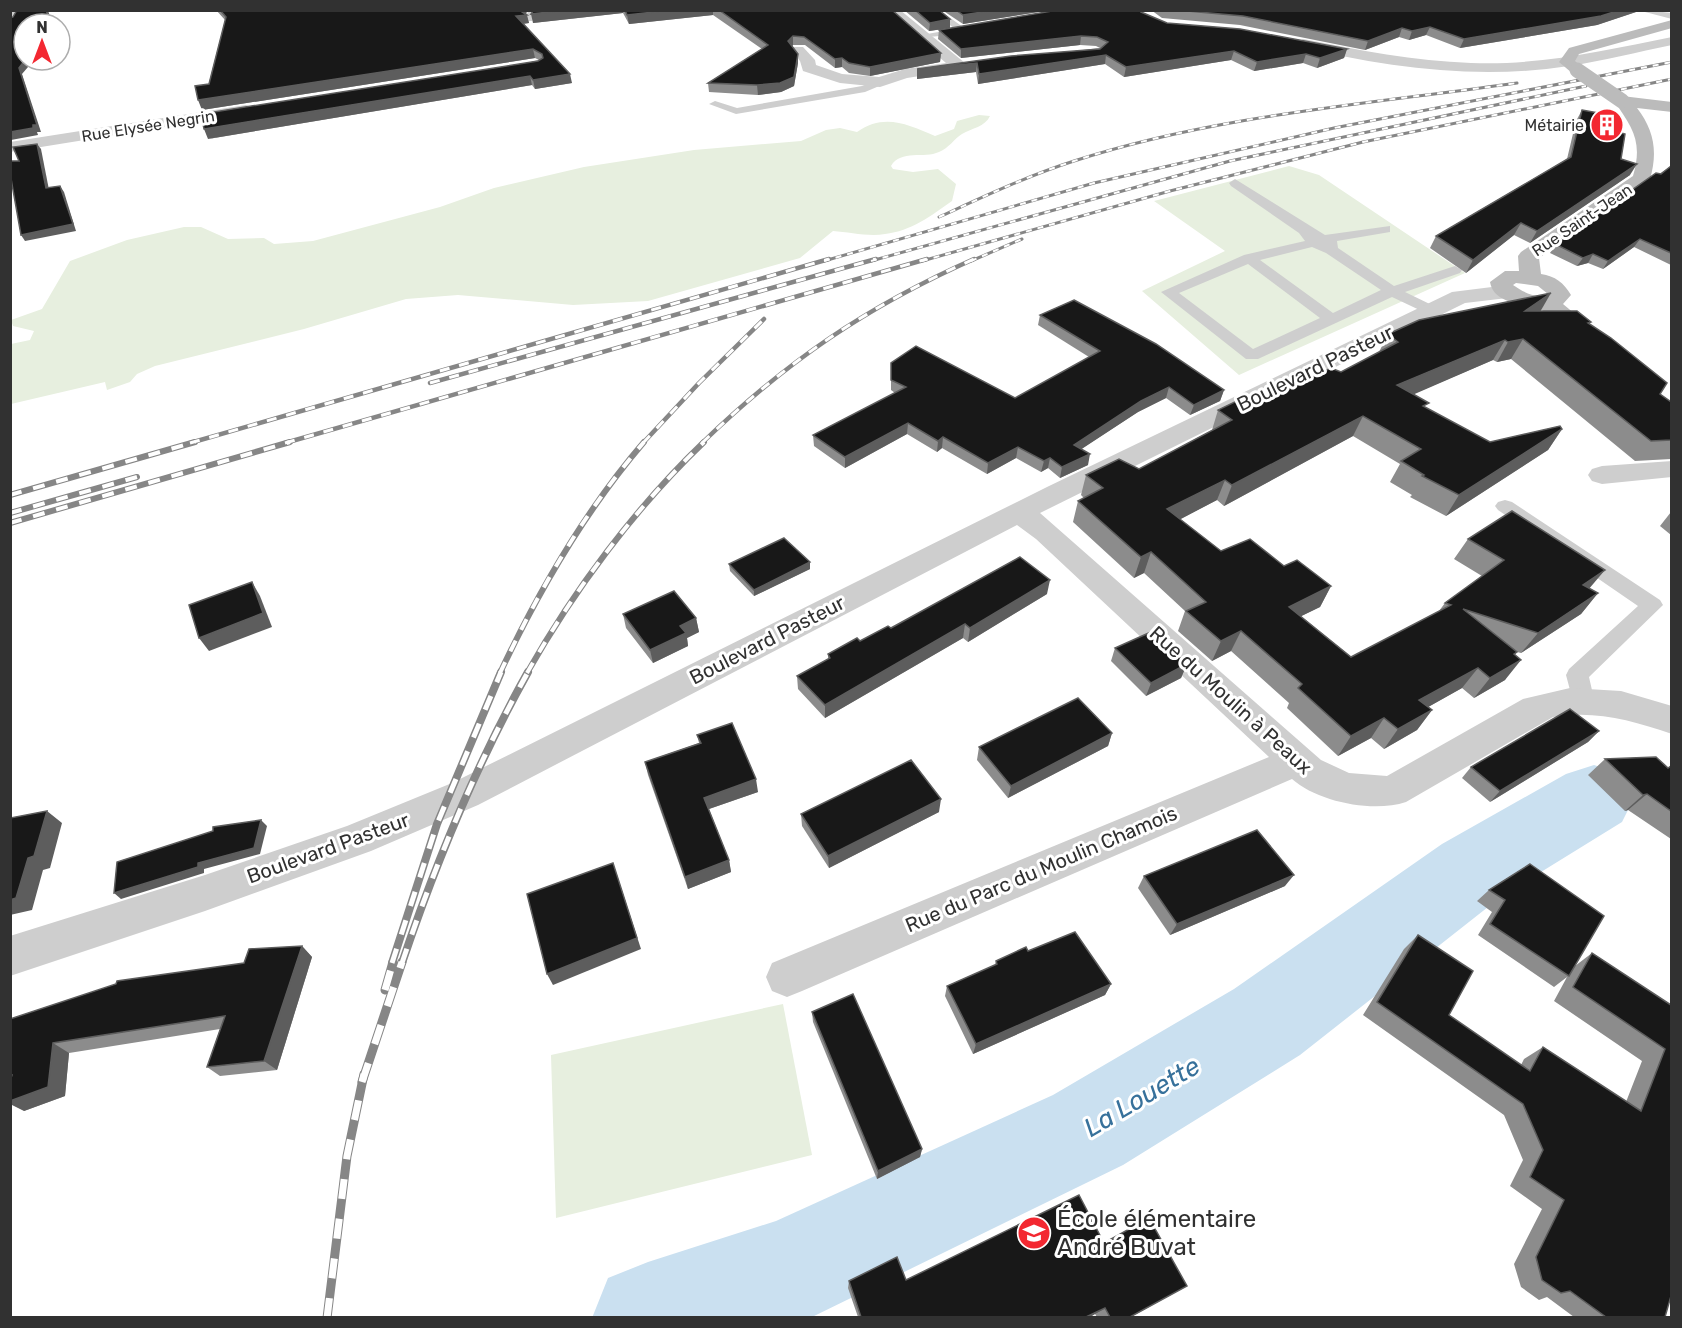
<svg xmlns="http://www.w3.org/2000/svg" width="1682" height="1328" font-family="Rubik,sans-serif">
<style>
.green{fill:#e7efdf}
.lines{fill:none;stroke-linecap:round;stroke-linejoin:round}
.river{fill:#cae0f0;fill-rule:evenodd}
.lane{fill:#cecece;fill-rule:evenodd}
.street{fill:#cecece;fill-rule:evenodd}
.secondary{fill:#bbb;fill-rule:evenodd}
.rail-far4-casing{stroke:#868686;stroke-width:3}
.rail-far3-casing{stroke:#868686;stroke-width:4.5}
.rail-far2-casing{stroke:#868686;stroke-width:6}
.rail-far1-casing{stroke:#868686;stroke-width:8}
.rail-casing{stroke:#868686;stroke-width:9}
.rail-far4{stroke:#fff;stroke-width:2;stroke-dasharray:6;stroke-linecap:butt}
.rail-far3{stroke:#fff;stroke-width:3;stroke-dasharray:10;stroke-linecap:butt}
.rail-far2{stroke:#fff;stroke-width:4;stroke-dasharray:12;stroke-linecap:butt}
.rail-far1{stroke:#fff;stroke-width:5;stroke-dasharray:15;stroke-linecap:butt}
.rail{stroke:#fff;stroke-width:7;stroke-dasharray:20;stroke-linecap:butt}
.secondary-bridge{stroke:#bbb;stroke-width:15}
.wall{fill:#8c8c8c}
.shaded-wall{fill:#5d5d5d}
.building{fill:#181818;stroke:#5d5d5d;stroke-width:1.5}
.labels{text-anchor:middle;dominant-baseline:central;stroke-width:6;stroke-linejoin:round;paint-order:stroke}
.far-poi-label{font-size:16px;fill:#313131;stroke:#fff;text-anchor:end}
.far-street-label{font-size:16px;fill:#313131;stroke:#fff}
.street-label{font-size:20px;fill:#313131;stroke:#fff}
.near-poi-label{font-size:24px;fill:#313131;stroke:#fff;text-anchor:start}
.near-water-label{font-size:26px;font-style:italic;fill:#37719b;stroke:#fff}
</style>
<rect width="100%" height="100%" fill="#fff"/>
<!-- green -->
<g class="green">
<path d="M 979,115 L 990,116 C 985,127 972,128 962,134 C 954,139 949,148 939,152 C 924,159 901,149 891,166 L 893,169 L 913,172 L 938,169 L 956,184 L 952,201 C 931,216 911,231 885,234 C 869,237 849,232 833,231 L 800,258 L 648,301 L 573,305 L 458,295 L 406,299 L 304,329 L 155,366 L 137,374 L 130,382 L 107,390 L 105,382 L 11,404 L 11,344 L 30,340 L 34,331 L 13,326 L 11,320 L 42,309 L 70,261 L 127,240 L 184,227 L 201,227 L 228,239 L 264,238 L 274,244 L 313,241 L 440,207 L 494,188 L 584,167 L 694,150 L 801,141 L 826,130 L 840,128 L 857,132 C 884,113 907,124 935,136 L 954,129 L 957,121 Z"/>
<polygon points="1289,166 1319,175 1465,273 1239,375 1142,291 1225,251 1154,201"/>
<polygon points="783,1004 812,1155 556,1218 551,1055"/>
</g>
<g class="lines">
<!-- river -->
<polygon class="river" points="1594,765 1622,774 1634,798 1622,822 1502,896 1300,1055 1123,1165 810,1318 592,1318 608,1278 648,1262 776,1221 1053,1095 1234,989 1442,844 1566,774"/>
<!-- lane -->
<g class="lane">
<polygon points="528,10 537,10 539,14 532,21 526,21"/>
<polygon points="939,10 963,27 961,34 918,38 916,36 955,29 937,15"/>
<polygon points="1644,10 1672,13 1672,19 1645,12"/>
<polygon points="880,79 884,80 884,84 865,92 736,114 709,104 715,101 737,108 862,86"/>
<path d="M 1235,179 L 1325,235 L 1390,226 L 1390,232 L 1337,241 L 1338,248 L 1394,286 L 1455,266 L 1462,270 L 1460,273 L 1405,292 L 1438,308 L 1441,311 L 1438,314 L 1428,314 L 1392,297 L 1258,359 L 1246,359 L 1161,292 L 1244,255 L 1305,241 L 1299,233 L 1231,186 L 1229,183 ZM 1312,247 L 1326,253 L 1381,290 L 1333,313 L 1260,260 ZM 1248,264 L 1320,318 L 1253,349 L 1179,293 Z"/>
<polygon points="1505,500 1512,502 1660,600 1663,605 1589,677 1594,699 1590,705 1582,708 1574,705 1566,675 1569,669 1638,606 1498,510 1495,506 1498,502"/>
</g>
<!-- street -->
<g class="street">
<polygon points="10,10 23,10 15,22 10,23"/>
<polygon points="885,10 900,10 965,63 968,66 965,69 907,78 880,87 840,83 803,71 800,61 791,50 793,47 803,47 815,60 816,65 842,74 879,77 905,69 946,63"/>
<path d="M 1672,37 L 1672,45 C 1637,52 1603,61 1569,66 C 1480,80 1385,68 1298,46 L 1296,43 L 1303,39 C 1358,50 1415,61 1471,63 C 1539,66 1606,50 1672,37 Z"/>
<polygon points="246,105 252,107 254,110 252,113 10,152 10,142"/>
<path d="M 1508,285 L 1516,287 L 1519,292 L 1516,297 L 1465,303 L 1040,513 L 1321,760 L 1349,773 L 1387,776 L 1523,699 L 1570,688 L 1621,691 L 1672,706 L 1672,734 C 1631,720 1595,710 1553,717 L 1406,802 C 1373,813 1318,802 1292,779 L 802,991 L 787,997 L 772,991 L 766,977 L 772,963 L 1269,757 L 1036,539 L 1017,525 L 478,805 L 371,851 L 205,911 L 10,976 L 10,936 L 205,875 L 347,826 L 452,783 L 1047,487 L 1452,292 Z"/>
<polygon points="1672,461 1672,477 1602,484 1592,481 1588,475 1592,469 1602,466"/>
</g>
<!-- secondary -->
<g class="secondary">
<polygon points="1672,20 1672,28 1579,54 1575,61 1585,70 1582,73 1572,73 1559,62 1569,48"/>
<path d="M 1622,96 L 1672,102 L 1672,112 L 1637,108 C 1654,130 1658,152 1650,179 L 1539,258 L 1541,274 C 1555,276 1564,283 1571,295 L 1563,304 L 1606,340 L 1602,345 L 1586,345 C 1572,334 1559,322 1545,312 C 1530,301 1495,308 1490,282 L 1505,271 L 1519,271 L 1518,256 L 1521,252 L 1633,176 C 1643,142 1633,128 1614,101 ZM 1516,283 L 1538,286 L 1548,294 C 1536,299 1523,292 1513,285 Z"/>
</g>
<!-- rail-far4 casing -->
<g class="rail-far4-casing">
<g id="rail-far4">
<path d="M 939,217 C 983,197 1027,176 1074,161 C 1216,115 1369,104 1517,83"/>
<polyline points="824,261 1094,183 1334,128 1672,62"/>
<polyline points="871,261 1230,161 1586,86"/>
<polyline points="922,261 1170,191 1363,142 1672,79"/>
<polyline points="971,261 1022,239"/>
</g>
</g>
<!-- rail-far3 casing -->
<g class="rail-far3-casing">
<g id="rail-far3">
<polyline points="430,383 876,259"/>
<polyline points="190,443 829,259"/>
<polyline points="285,443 927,259"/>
<polyline points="643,443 699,383 764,319"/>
<path d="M 702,443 C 787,361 866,307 974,259"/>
</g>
</g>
<!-- rail-far2 casing -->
<g class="rail-far2-casing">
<g id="rail-far2">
<polyline points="10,495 195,442"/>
<polyline points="10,513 137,477"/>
<polyline points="10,523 290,442"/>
<path d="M 500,673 C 539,590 584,512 644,442"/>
<path d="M 527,673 C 574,590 635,508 704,442"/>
</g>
</g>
<!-- rail-far1 casing -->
<g class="rail-far1-casing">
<g id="rail-far1">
<polyline points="392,963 437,824 501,672"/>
<path d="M 402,963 C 436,862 476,765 528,672"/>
</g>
</g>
<!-- rail casing -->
<g class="rail-casing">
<g id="rail">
<polyline points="385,990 393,962"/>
<polyline points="362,1082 402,962"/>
<polyline points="327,1318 347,1156 364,1074"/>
</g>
</g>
<!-- rail-far4 -->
<use href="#rail-far4" class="rail-far4"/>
<!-- rail-far3 -->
<use href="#rail-far3" class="rail-far3"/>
<!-- rail-far2 -->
<use href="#rail-far2" class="rail-far2"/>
<!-- rail-far1 -->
<use href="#rail-far1" class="rail-far1"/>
<!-- rail -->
<use href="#rail" class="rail"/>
<!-- secondary-bridge -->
<polyline class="secondary-bridge" points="1577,70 1622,101"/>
</g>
<!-- wall -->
<g class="wall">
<polygon points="216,10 527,10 526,14 529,23 524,24 572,83 535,89 532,85 208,139 539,60 535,58 202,110 225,20"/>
<polygon points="534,10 892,10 941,53 940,62 870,76 849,73 842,67 835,68 805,45 793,45 792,46 798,63 794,86 781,92 758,95 709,92 708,83 762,49 713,15 629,24 623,13 533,23"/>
<polygon points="904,10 939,10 950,19 950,28 929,31"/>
<polygon points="942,10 1051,10 963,24"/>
<polygon points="1151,10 1642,10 1597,25 1460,48 1426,35 1409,40 1399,37 1365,50 1240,25 1162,18"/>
<polygon points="1141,12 1167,23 1347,49 1344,58 1317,68 1303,63 1254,71 1231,60 1124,77 1105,64 978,84 976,72 917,79 917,69 1100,48 1096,46 1080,45 961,58 938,39 939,30"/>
<polygon points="1582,110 1618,132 1621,159 1630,175 1530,243 1514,235 1466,273 1430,248 1436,236 1567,159 1576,121"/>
<polygon points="1671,166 1671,265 1634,247 1603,269 1588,263 1577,266 1550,253 1555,244"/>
<polygon points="1540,311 1591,322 1589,324 1660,394 1671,402 1671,459 1635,461 1511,359 1497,362 1493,360 1413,394 1426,408 1490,442 1562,429 1548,450 1446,516 1410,497 1412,495 1390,482 1400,464 1353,436 1224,506 1217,500 1180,519 1221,551 1284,566 1331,586 1320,607 1301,616 1351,657 1439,611 1445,603 1482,576 1454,559 1468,539 1590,589 1598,593 1581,614 1521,653 1517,652 1515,655 1505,680 1474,698 1462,688 1428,707 1432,710 1417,730 1384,749 1371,738 1338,756 1287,708 1289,703 1231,651 1212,661 1178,631 1185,611 1144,573 1134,578 1073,522 1078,501 1084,498 1081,495 1086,475 1139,469 1212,430 1218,410 1257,401 1341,372 1379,352 1388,334"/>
<polygon points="1040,315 1224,390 1220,401 1190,415 1166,398 1138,412 1081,449 1088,465 1060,478 1048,468 1041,472 1016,458 987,474 942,448 937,452 907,434 845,468 814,446 813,435 895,393 891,390 891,363 1015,398 1089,357 1038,325"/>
<polygon points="1671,512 1671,535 1660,526"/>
<polygon points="810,562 810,569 754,596 730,571 729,564"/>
<polygon points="1047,594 968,642 963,638 825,718 798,689 797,676 828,659 828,654 891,628"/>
<polygon points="623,614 696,618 699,632 687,638 688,646 653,663 626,628"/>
<polygon points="1115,648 1187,664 1181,678 1146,696 1111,661"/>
<polygon points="1599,731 1588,742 1490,802 1462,778 1471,767"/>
<polygon points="1112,733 1108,746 1008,798 977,760 979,747"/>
<polygon points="697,735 758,792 709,809 729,860 731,872 688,889 648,775 645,762 699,743"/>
<polygon points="1605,759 1668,768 1671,766 1671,839 1628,810 1625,811 1588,775"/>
<polygon points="939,812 829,868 802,826 801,814"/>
<polygon points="1530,864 1575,966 1592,953 1671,1005 1665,1317 1574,1317 1547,1297 1539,1300 1521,1287 1514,1264 1542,1209 1510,1186 1523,1160 1504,1115 1363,1015 1404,949 1418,935 1449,1015 1521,1065 1524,1059 1543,1047 1626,1102 1642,1061 1554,1001 1567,977 1554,987 1478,935 1492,912 1477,901 1489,890"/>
<polygon points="1144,876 1285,886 1170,935 1138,888"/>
<polygon points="302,946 312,957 277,1070 220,1076 207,1067 220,1029 69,1053 65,1096 24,1111 10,1019 244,963"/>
<polygon points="1028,951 1111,984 1105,995 973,1054 945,996 947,986 995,965 996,961"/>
<polygon points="812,1012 922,1149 920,1157 877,1179 813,1022"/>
<polygon points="1104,1243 1187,1286 1131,1317 1097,1317 1095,1314 1090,1317 858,1317 848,1288 849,1281 906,1280"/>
</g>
<!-- shaded-wall -->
<g class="shaded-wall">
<polygon points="46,10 48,10 52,24 51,24"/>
<polygon points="523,10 527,10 526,15 527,15 529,23 518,24 516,16 522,12"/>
<polygon points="567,10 623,10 623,13 533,23 531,14"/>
<polygon points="672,10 713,10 713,15 629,24 627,15"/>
<polygon points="995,10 1051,10 963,24 963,15"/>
<polygon points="1620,10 1642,10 1597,25 1460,48 1464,39"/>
<polygon points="950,19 950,28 929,31 930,23"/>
<polygon points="1430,27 1426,35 1409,40 1412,31"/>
<polygon points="1402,28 1399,37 1365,50 1368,41"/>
<polygon points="793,36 793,45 789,50 788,41"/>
<polygon points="1081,36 1080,45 961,58 961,49"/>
<polygon points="533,49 535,58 202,110 198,100"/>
<polygon points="1347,49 1344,58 1317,68 1320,58"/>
<polygon points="1234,51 1231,60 1124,77 1126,67"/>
<polygon points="941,53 940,62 870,76 870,67"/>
<polygon points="798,54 798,63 794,86 781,92 758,95 757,85"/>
<polygon points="1306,54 1303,63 1254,71 1257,62"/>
<polygon points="1106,55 1105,64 978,84 979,74"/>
<polygon points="842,58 842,67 835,68 835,59"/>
<polygon points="25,60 34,60 22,74 41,132 37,132 38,135 11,140 10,132 33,125 19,68"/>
<polygon points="977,63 976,72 917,79 917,69"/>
<polygon points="570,74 572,83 535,89 533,80"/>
<polygon points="530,76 532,85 208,139 204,129"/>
<polygon points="37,144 41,149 50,195 46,188"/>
<polygon points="1637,164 1630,175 1530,243 1537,231"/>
<polygon points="60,186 64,192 76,231 25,241 21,235"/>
<polygon points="1521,223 1514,235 1466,273 1473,260"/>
<polygon points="1640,239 1634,247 1603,269 1608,261"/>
<polygon points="1593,254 1588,263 1577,266 1583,258"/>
<polygon points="1551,293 1540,312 1525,311"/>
<polygon points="1523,339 1511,359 1497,362 1508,342"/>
<polygon points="1505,340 1493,360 1387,406 1397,385"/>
<polygon points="1169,387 1166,398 1138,412 1071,456 1074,445 1141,401"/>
<polygon points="1224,390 1220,401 1190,415 1194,405"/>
<polygon points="1363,416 1353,436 1224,506 1232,485"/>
<polygon points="908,423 907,434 845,468 845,457"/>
<polygon points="1562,429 1548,450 1446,516 1459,495"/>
<polygon points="943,437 942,448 937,452 938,441"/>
<polygon points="1018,447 1016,458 987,474 988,463"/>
<polygon points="1090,454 1088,465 1060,478 1062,467"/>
<polygon points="1050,458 1048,468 1041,472 1044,461"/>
<polygon points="1225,480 1217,500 1160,530 1167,509"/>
<polygon points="1151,552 1144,573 1134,578 1141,557"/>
<polygon points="810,562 810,569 754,596 754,590"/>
<polygon points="1605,570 1588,590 1583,585"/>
<polygon points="1050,580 1047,594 968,642 970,628"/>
<polygon points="252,582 260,596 272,627 209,651 199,638"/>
<polygon points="1331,586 1320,607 1279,627 1289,607"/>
<polygon points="1598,593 1581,614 1521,653 1538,633"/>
<polygon points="696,618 699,632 687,638 688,646 653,663 650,650 680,626"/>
<polygon points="965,624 963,638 825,718 825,705"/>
<polygon points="1241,631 1231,651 1212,661 1221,641"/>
<polygon points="1517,652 1502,671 1521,660 1505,680 1474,698 1490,678"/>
<polygon points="1187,664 1181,678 1146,696 1151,683"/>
<polygon points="1478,668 1462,688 1405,720 1419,700"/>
<polygon points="1432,710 1417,730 1384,749 1398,729"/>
<polygon points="1384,718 1371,738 1338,756 1351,736"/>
<polygon points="1599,731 1588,742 1490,802 1500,791"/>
<polygon points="1112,733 1108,746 1008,798 1011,786"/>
<polygon points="756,779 758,792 706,810 704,798"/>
<polygon points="1647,794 1628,810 1625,811 1643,795"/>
<polygon points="941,799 939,812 829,868 828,856"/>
<polygon points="47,811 62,823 50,868 43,870 32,910 10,915 10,900"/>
<polygon points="261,820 267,826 260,854 204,869 204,873 121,899 114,893 198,863"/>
<polygon points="729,860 731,872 688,889 685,877"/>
<polygon points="617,875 641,949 553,985 547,974"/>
<polygon points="1294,875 1285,886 1170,935 1177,924"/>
<polygon points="302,946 312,957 277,1070 264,1061"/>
<polygon points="1111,984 1105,995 973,1054 976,1044"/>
<polygon points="53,1043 69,1053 65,1096 24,1111 10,1104 10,1101"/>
<polygon points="922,1149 920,1157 877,1179 878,1171"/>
<polygon points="1105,1308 1090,1317 1086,1317"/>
</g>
<!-- building -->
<g class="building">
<polygon points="17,10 46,10 51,24 24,24 24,60 25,60 19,68 37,125 33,125 33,128 10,132 10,18 13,17"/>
<polygon points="220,10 523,10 522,12 527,15 516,16 570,74 533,80 530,76 204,129 201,114 538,61 543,58 542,54 533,49 198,100 195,86 209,84 226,17"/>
<polygon points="534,10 567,10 531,14"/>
<polygon points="625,10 672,10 627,15"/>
<polygon points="719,10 892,10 941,53 870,67 849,63 842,58 835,59 804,37 793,36 788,41 798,54 794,77 780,83 757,85 708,83 768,45"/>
<polygon points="915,10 939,10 950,19 930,23"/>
<polygon points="956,10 995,10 963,15"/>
<polygon points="1058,10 1139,10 1141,12 1167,23 1240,29 1347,49 1320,58 1306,54 1257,62 1234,51 1126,67 1106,55 979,74 977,63 917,69 1011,56 1100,49 1108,42 1097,37 1081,36 961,49 939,30"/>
<polygon points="1176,10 1620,10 1601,16 1464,39 1430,27 1412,31 1402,28 1368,41 1243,16"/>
<polygon points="1582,110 1621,117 1618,132 1625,134 1621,159 1637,164 1537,231 1521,223 1473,260 1436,236 1571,157"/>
<polygon points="37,144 46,188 60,186 73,224 21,235 10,173 10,161 19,161 13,147"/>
<polygon points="1671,166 1671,253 1640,239 1608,261 1593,254 1583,258 1555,244 1656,173 1661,174"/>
<polygon points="1551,293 1525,311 1577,311 1591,322 1588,323 1611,338 1667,383 1660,394 1671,402 1671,440 1651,441 1523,339 1508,342 1505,340 1397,385 1429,403 1423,406 1490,442 1560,426 1562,429 1459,495 1422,476 1424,475 1401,461 1421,449 1363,416 1232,485 1225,480 1167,509 1221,551 1250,539 1284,566 1297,560 1331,586 1289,607 1351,657 1451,605 1445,603 1504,560 1468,539 1512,511 1605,570 1583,585 1598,593 1538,633 1463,609 1517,652 1514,654 1521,660 1490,678 1478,668 1419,700 1432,710 1398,729 1384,718 1351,736 1298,688 1302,684 1241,631 1221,641 1186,611 1206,602 1151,552 1141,557 1078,501 1103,488 1086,475 1119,459 1139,469 1232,420 1218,410 1249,395 1257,401 1331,368 1341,372 1398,342 1388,334 1419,320"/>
<polygon points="1074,300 1156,344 1224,390 1194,405 1169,387 1141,401 1074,445 1090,454 1062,467 1050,458 1044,461 1018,447 988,463 943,437 938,441 908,423 845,457 813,435 906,387 891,380 891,363 916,346 1015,398 1100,351 1040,315"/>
<polygon points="784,538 810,562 754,590 729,564"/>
<polygon points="1020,557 1050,580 970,628 965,624 825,705 797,676 830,658 828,654 857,638 860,641 888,626 891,628"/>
<polygon points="252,582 263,613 199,638 189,605"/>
<polygon points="674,591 696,618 680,626 686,633 650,650 623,614"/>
<polygon points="1151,632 1187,664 1151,683 1115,648"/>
<polygon points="1078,698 1112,733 1011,786 979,747"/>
<polygon points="1570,709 1599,731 1500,791 1471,767"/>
<polygon points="732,723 756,779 704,798 729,860 685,877 645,762 701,743 697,735"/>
<polygon points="1656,757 1668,768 1671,766 1671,811 1647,794 1643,795 1605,759"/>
<polygon points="911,760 941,799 828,856 801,814"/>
<polygon points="47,811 34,856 28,858 16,898 10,900 10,818"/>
<polygon points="261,820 254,848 198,863 198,867 114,893 117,862 213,831 213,827"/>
<polygon points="1257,830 1294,875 1177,924 1144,876"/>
<polygon points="613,863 637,938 547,974 527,894"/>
<polygon points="1530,864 1604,916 1569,976 1490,924 1505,900 1489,890"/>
<polygon points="1075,932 1111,984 976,1044 947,986 997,964 996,961 1026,947 1028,951"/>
<polygon points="1418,935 1473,971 1449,1015 1530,1071 1543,1047 1641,1111 1665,1049 1573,987 1592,953 1671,1005 1671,1296 1665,1317 1606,1317 1570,1291 1561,1293 1542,1280 1536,1257 1564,1200 1530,1177 1543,1150 1523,1104 1377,1002"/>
<polygon points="302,946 264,1061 207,1067 225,1016 53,1043 48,1087 10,1101 10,1081 12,1075 10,1075 10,1019 116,984 117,981 244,963 249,949"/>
<polygon points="853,994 922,1149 878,1171 812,1012"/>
<polygon points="1079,1195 1104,1243 1149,1218 1187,1286 1130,1317 1110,1317 1105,1308 1086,1317 861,1317 849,1281 897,1257 906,1280"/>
</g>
<!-- icons -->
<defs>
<g id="building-disc" transform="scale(1.725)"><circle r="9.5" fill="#f32831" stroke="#fff"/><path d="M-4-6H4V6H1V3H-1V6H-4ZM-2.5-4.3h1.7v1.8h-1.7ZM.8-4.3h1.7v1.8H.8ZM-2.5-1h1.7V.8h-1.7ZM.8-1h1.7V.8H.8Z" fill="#fff"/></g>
<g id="school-disc" transform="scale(1.725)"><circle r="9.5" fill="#f32831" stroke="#fff"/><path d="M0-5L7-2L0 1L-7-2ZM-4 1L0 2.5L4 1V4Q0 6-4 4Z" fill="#fff"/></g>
</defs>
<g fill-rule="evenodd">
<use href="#building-disc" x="1607" y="125"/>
<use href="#school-disc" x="1034" y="1233"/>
</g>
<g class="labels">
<!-- far-poi labels -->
<g class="far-poi-label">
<text x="1584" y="125">Métairie</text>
</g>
<!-- far-street labels -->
<g class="far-street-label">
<text transform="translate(148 126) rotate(-9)">Rue Elysée Negrin</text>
<text transform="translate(1582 220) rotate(-34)">Rue Saint-Jean</text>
</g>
<!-- street labels -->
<g class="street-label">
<text transform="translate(1315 368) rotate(-26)">Boulevard Pasteur</text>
<text transform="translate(767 640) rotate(-27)">Boulevard Pasteur</text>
<text transform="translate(1231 700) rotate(42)">Rue du Moulin à Peaux</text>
<text transform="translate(328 848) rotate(-20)">Boulevard Pasteur</text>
<text transform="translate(1041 869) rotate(-23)">Rue du Parc du Moulin Chamois</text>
</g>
<!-- near-poi labels -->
<g class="near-poi-label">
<text x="1057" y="1219">École élémentaire<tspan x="1057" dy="28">André Buvat</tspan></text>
</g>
<!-- near-water labels -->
<g class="near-water-label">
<text transform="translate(1142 1097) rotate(-31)">La Louette</text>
</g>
</g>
<!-- border -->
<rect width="1682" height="1328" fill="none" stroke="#313131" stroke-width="24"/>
<!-- north arrow -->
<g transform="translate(42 42)"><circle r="28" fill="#ffffff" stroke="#adadad" stroke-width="1.5"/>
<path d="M0-4.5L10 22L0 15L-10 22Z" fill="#f32831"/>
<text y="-9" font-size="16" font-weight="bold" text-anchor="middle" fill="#313131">N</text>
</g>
</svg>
